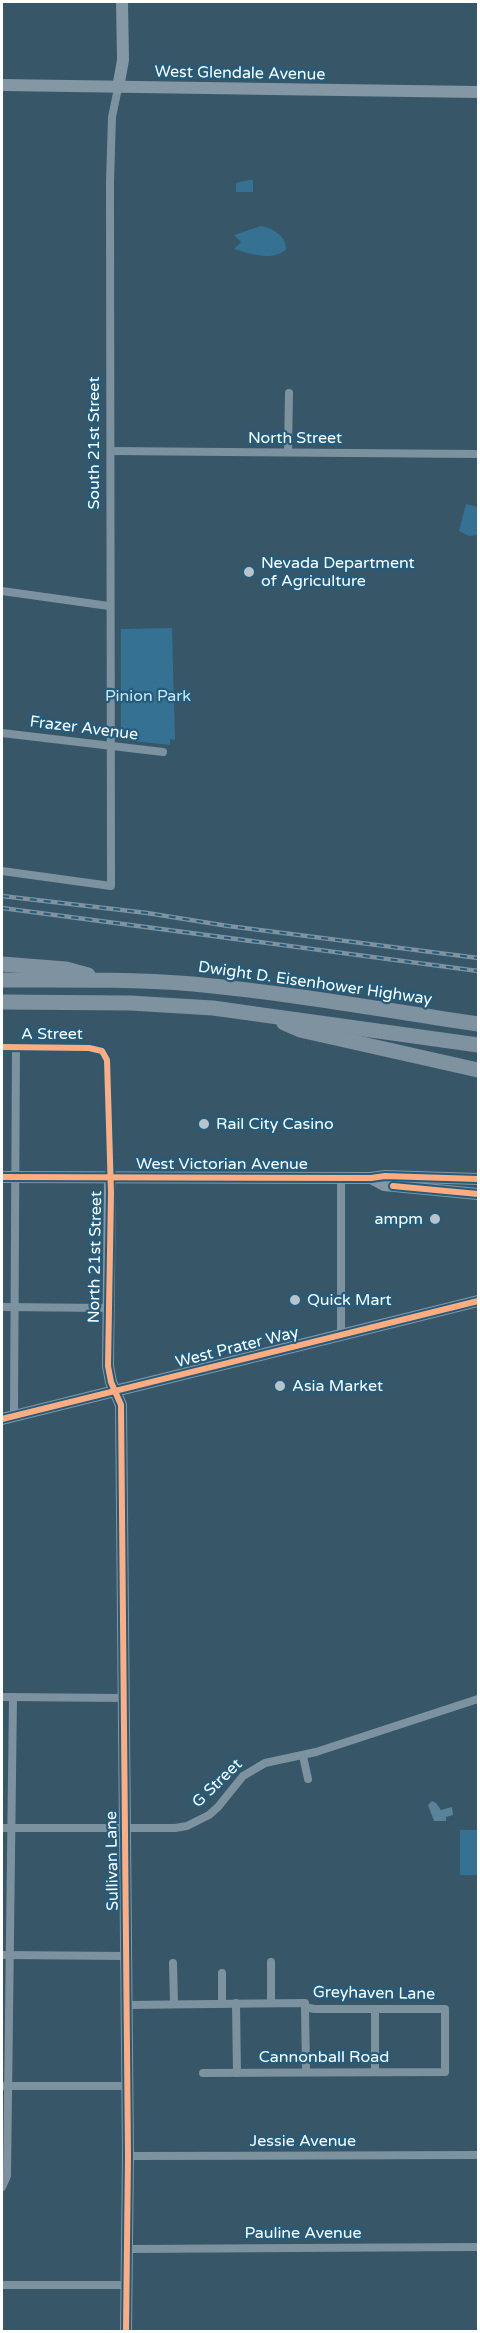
<svg xmlns="http://www.w3.org/2000/svg" width="480" height="2333" font-family="'Varela Round',sans-serif">
<style>
.green{fill:#347192}
.water{fill:#5a839a}
.lines{fill:none;stroke-linecap:round;stroke-linejoin:round}
.street{stroke:#7c929f;stroke-width:8}
.secondary{stroke:#8397a4;stroke-width:12}
.highway{stroke:#7e929f;stroke-width:15}
.rail-casing{stroke:#7e929f;stroke-width:4.5}
.rail{stroke:#235c7c;stroke-width:2;stroke-dasharray:7;stroke-linecap:butt}
.cycleway-casing{stroke:#235c7c;stroke-width:10}
.cycleway{stroke:#ffac80;stroke-width:6}
.poi-dot{fill:#b9c4ca;stroke:#235c7c;stroke-width:2}
.labels{text-anchor:middle;dominant-baseline:central;stroke-width:4.5;stroke-linejoin:round;paint-order:stroke}
.street-label{font-size:16px;fill:#fff;stroke:#235c7c}
.poi-label{font-size:16px;fill:#fff;stroke:#235c7c;text-anchor:start}
.park-label{font-size:16px;fill:#cae6f4;stroke:#235c7c}
</style>
<rect width="100%" height="100%" fill="#375668"/>
<!-- green -->
<g class="green">
<polygon points="249,180 253,180 253,192 236,192 236,183"/>
<path d="M 261,226 C 273,228 286,236 286,249 C 274,262 250,254 234,249 L 241,242 L 234,235 Z"/>
<polygon points="466,504 478,507 478,535 469,536 459,531"/>
<polygon points="172,628 175,740 170,739 170,745 125,740 121,732 121,629"/>
<rect x="460" y="1830" width="18" height="45"/>
</g>
<!-- water -->
<polygon class="water" points="432,1801 436,1803 441,1810 452,1807 453,1815 446,1817 446,1821 434,1821 428,1805"/>
<g class="lines">
<!-- street -->
<g class="street">
<polyline points="111,451 478,454"/>
<polyline points="288,452 289,393"/>
<polyline points="2,591 109,606"/>
<polyline points="2,733 163,752"/>
<polyline points="2,871 111,886 110,182 112,117 118,88"/>
<polyline points="2,1047 89,1048 102,1051 107,1060 110,1178"/>
<polyline points="341,1178 341,1336"/>
<polyline points="2,1307 108,1308"/>
<polyline points="14,1416 16,1047"/>
<polyline points="2,1697 124,1698"/>
<polyline points="303,1756 308,1779"/>
<polyline points="2,1828 175,1828 187,1826 209,1815 218,1807 243,1776 265,1763 316,1752 478,1699"/>
<polyline points="2,1955 126,1956"/>
<polyline points="271,1962 271,2003"/>
<polyline points="173,1963 174,2003"/>
<polyline points="222,1973 222,2003"/>
<polyline points="236,2003 237,2073"/>
<polyline points="127,2005 305,2003 305,2007 314,2009 445,2009 445,2072 203,2073"/>
<polyline points="305,2007 306,2072"/>
<polyline points="375,2009 375,2072"/>
<polyline points="2,2086 128,2086"/>
<polyline points="128,2156 478,2155"/>
<polyline points="2,2187 7,2176 13,1697"/>
<polyline points="128,2249 478,2247"/>
<polyline points="2,2285 127,2285"/>
</g>
<!-- secondary -->
<g class="secondary">
<polyline points="2,85 478,92"/>
<polyline points="118,88 123,60 122,2"/>
<polyline points="2,1177 371,1178 385,1176 478,1179"/>
<polyline points="110,1178 108,1366 111,1382 121,1405 128,2156 126,2332"/>
<polyline points="371,1178 384,1185 478,1194"/>
<polyline points="2,1419 478,1301"/>
</g>
<!-- highway -->
<g class="highway">
<polyline points="2,964 66,969 88,975"/>
<path d="M 2,980 C 65,980 130,979 193,984 C 289,993 384,1010 478,1024"/>
<polyline points="2,1002 130,1003 213,1008 478,1045"/>
<polyline points="284,1023 300,1030 478,1070"/>
</g>
<!-- rail casing -->
<g class="rail-casing">
<g id="rail">
<polyline points="2,896 147,913 228,926 478,958"/>
<polyline points="2,908 478,971"/>
</g>
</g>
<!-- rail -->
<use href="#rail" class="rail"/>
<!-- cycleway casing -->
<g class="cycleway-casing">
<g id="cycleway">
<polyline points="2,1047 89,1048 102,1051 107,1060 111,1193 108,1366 111,1382 121,1405 128,2156 126,2332"/>
<polyline points="2,1177 371,1178 385,1176 478,1179"/>
<polyline points="393,1186 478,1194"/>
<polyline points="2,1419 478,1301"/>
</g>
</g>
<!-- cycleway -->
<use href="#cycleway" class="cycleway"/>
</g>
<!-- markers -->
<g class="poi-dot">
<circle cx="249" cy="572" r="6"/>
<circle cx="204" cy="1124" r="6"/>
<circle cx="435" cy="1219" r="6"/>
<circle cx="295" cy="1300" r="6"/>
<circle cx="280" cy="1386" r="6"/>
</g>
<g class="labels">
<!-- street labels -->
<g class="street-label">
<text transform="translate(240 73) rotate(1)">West Glendale Avenue</text>
<text x="295" y="438">North Street</text>
<text transform="translate(94 443) rotate(-90)">South 21st Street</text>
<text transform="translate(84 728) rotate(7)">Frazer Avenue</text>
<text transform="translate(315 983) rotate(8)">Dwight D. Eisenhower Highway</text>
<text x="52" y="1034">A Street</text>
<text x="222" y="1164">West Victorian Avenue</text>
<text transform="translate(95 1257) rotate(-89)">North 21st Street</text>
<text transform="translate(237 1347) rotate(-14)">West Prater Way</text>
<text transform="translate(217 1783) rotate(-44)">G Street</text>
<text transform="translate(112 1861) rotate(-91)">Sullivan Lane</text>
<text transform="translate(374 1993) rotate(1)">Greyhaven Lane</text>
<text x="324" y="2057">Cannonball Road</text>
<text x="303" y="2141">Jessie Avenue</text>
<text x="303" y="2233">Pauline Avenue</text>
</g>
<!-- poi labels -->
<g class="poi-label">
<text x="261" y="563">Nevada Department<tspan x="261" dy="18">of Agriculture</tspan></text>
<text x="216" y="1124">Rail City Casino</text>
<text x="423" y="1219" text-anchor="end">ampm</text>
<text x="307" y="1300">Quick Mart</text>
<text x="292" y="1386">Asia Market</text>
</g>
<!-- park labels -->
<g class="park-label">
<text x="148" y="696">Pinion Park</text>
</g>
</g>
<!-- border -->
<rect width="480" height="2333" fill="none" stroke="#ffffff" stroke-width="6"/>
</svg>
